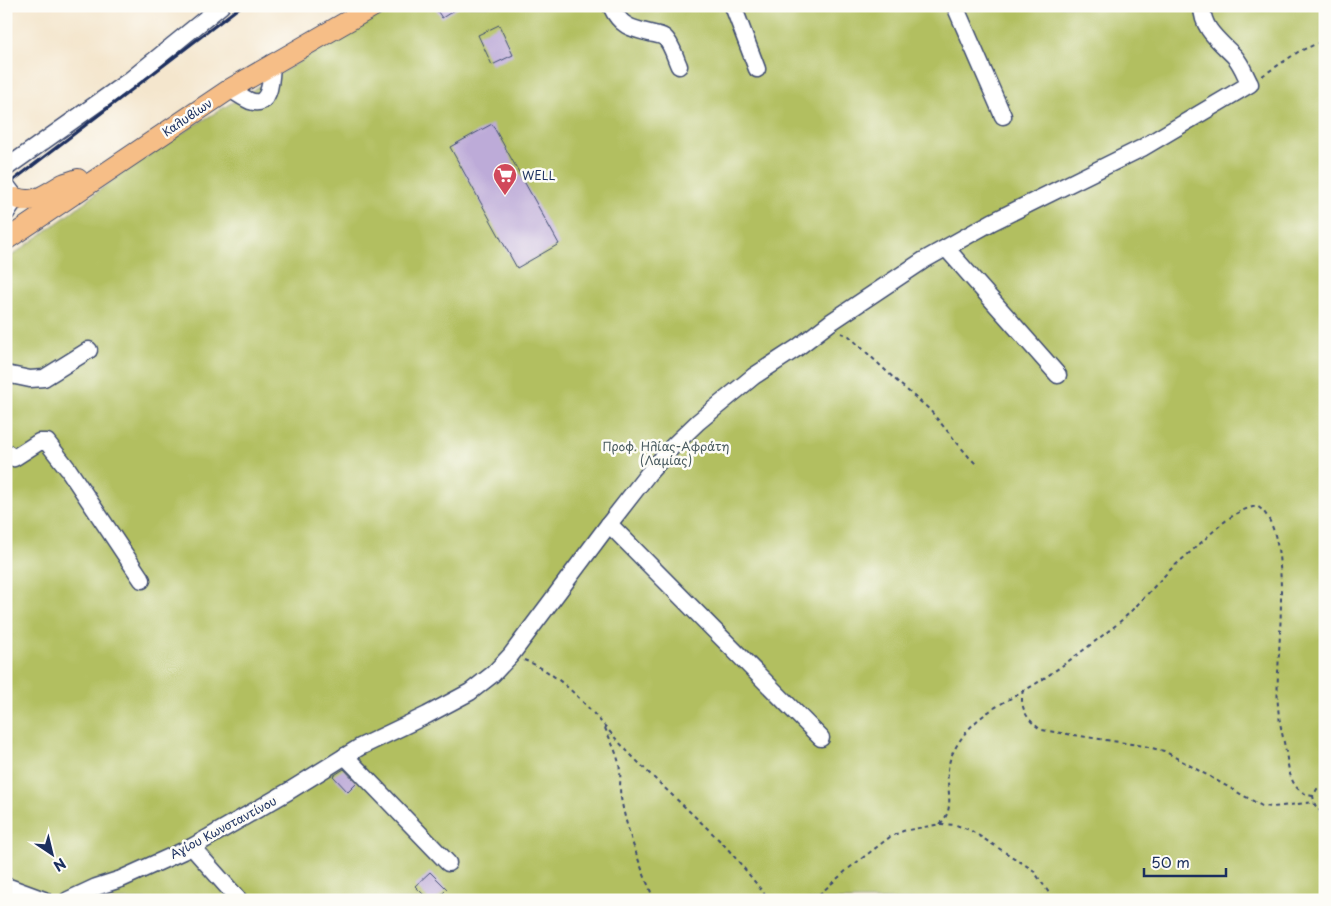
<svg xmlns="http://www.w3.org/2000/svg" width="1331" height="906" font-family="'Playpen Sans',sans-serif">
<style>
.green{fill:#b2bf61;stroke:#667760}
.building{fill:#bdabd8}
.lines{fill:none;stroke-linecap:round;stroke-linejoin:round}
.minor-casing{stroke:#3c4a6f;stroke-width:19}
.major-casing{stroke:#3c4a6f;stroke-width:22}
.path{stroke:#3c4a6f;stroke-width:2;stroke-dasharray:4 4;stroke-linecap:butt}
.minor{stroke:#fff;stroke-width:16}
.major{stroke:#f6be87;stroke-width:20}
.rail{stroke:#1b2f5e;stroke-width:3}
.labels{text-anchor:middle;dominant-baseline:central;stroke-width:5;stroke-linejoin:round;paint-order:stroke}
.street-label{font-size:12px;fill:#1b2f5e;stroke:#fdfcf7}
.poi-label{font-size:12px;fill:#1b2f5e;stroke:#fdfcf7;text-anchor:start}
.park-label{font-size:12px;fill:#485a5f;stroke:#fdfcf7}
</style>
<rect width="100%" height="100%" fill="#fdfcf7"/>
<filter id="ink" filterUnits="userSpaceOnUse"><feTurbulence type="fractalNoise" baseFrequency=".02" numOctaves="2"/><feDisplacementMap in="SourceGraphic" scale="10" xChannelSelector="R" yChannelSelector="G"/><feConvolveMatrix kernelMatrix="1 2 1 2 8 2 1 2 1" color-interpolation-filters="sRGB"/></filter>
<filter id="wash" filterUnits="userSpaceOnUse"><feTurbulence type="fractalNoise" baseFrequency=".0096" numOctaves="4" result="noise"/><feDisplacementMap in="SourceGraphic" scale="20" xChannelSelector="R" yChannelSelector="G"/><feGaussianBlur stdDeviation="1.12" result="paint"/><feColorMatrix in="noise" values="0 0 0 0 0 0 0 0 0 0 0 0 0 0 0 0 0 1.4 0 .05"/><feComposite in="paint" operator="in"/></filter>
<g filter="url(#wash)">
<rect width="100%" height="100%" fill="#f4e6cd"/>
<!-- green -->
<polygon class="green" points="391,6 1325,6 1325,900 6,900 6,260 64,218 122,173 192,127"/>
<g id="blocks">
<!-- building -->
<g class="building">
<polygon points="434,6 461,6 442,18"/>
<polygon points="499,25 513,55 492,65 478,35"/>
<polygon points="492,124 559,244 517,268 450,147"/>
<polygon points="344,769 357,783 348,792 333,776"/>
<polygon points="430,872 447,889 436,900 429,900 415,886"/>
</g>
</g>
</g>
<g filter="url(#ink)">
<use href="#blocks" fill-opacity="0" stroke="#3c4a6f" stroke-width="1"/>
<g class="lines">
<!-- minor casing -->
<g class="minor-casing">
<g id="minor">
<path d="M 611,6 C 621,28 633,29 654,34 C 658,35 662,35 665,38 C 672,44 675,58 679,66"/>
<polyline points="733,6 757,69"/>
<polyline points="955,6 1003,116"/>
<path d="M 230,89 C 236,93 243,98 250,101 C 272,109 271,76 272,63"/>
<polyline points="6,168 130,80 221,6"/>
<polyline points="6,185 16,198 6,213"/>
<polyline points="946,248 1058,375"/>
<polyline points="6,374 30,379 44,378 89,350"/>
<polyline points="6,452 14,458 39,442 47,442 68,469 142,580"/>
<polyline points="609,524 821,738"/>
<polyline points="345,756 448,863"/>
<polyline points="192,847 239,900"/>
<polyline points="6,886 44,900"/>
<path d="M 68,900 L 96,887 L 121,879 L 192,847 L 289,791 L 360,747 L 427,715 L 470,692 L 493,674 L 511,655 L 609,524 L 648,474 L 673,446 L 698,422 L 754,376 L 797,348 L 831,322 L 924,260 L 992,222 L 1142,148 L 1250,84 C 1245,75 1242,65 1235,57 C 1220,41 1202,30 1202,6"/>
</g>
</g>
<!-- major casing -->
<g class="major-casing">
<g id="major">
<path d="M 16,198 C 35,205 47,193 63,184 C 67,182 73,181 78,179"/>
<polyline points="6,240 230,89 374,6"/>
</g>
</g>
<!-- path -->
<g class="path">
<polyline points="1262,76 1298,52 1325,40"/>
<polyline points="841,333 849,336 901,385 929,409 969,457 978,466"/>
<path d="M 524,660 C 571,678 599,723 633,757 C 663,788 696,816 726,847 C 741,864 755,882 769,900"/>
<path d="M 1023,690 C 1019,707 1027,721 1042,730 L 1144,746 L 1164,751 L 1262,806 L 1273,807 L 1314,802"/>
<path d="M 605,728 C 611,742 619,756 620,771 C 621,780 619,789 621,798 C 627,833 641,867 654,900"/>
<polyline points="1325,785 1317,789 1313,796 1315,805 1325,817"/>
<path d="M 940,824 C 956,809 946,789 948,770 C 949,757 956,746 963,736 C 983,709 1013,699 1040,681 C 1064,665 1088,647 1111,629 C 1133,612 1150,590 1170,570 C 1181,560 1193,550 1204,540 C 1220,525 1235,510 1257,506 C 1297,531 1274,662 1278,706 C 1279,721 1283,737 1286,752 C 1289,771 1290,792 1313,796"/>
<polyline points="813,900 848,869 890,837 903,831 940,824 956,825 970,830 1033,870 1054,900"/>
</g>
<!-- minor -->
<use href="#minor" class="minor"/>
<!-- major -->
<use href="#major" class="major"/>
<!-- rail -->
<polyline class="rail" points="6,186 241,6"/>
</g>
</g>
<!-- icons -->
<defs>
<g id="supermarket-pin" transform="scale(1.25)"><path d="M0 17L-7.5 6A9.5 9.5 0 1 1 7.5 6Z" fill="#d1495b" stroke="#fdfcf7"/><path d="M-6-5.5h2.5l.6 2H6L4.5 2H-2.5L-4.4-4H-6ZM-1.5 3.2a1.3 1.3 0 1 0 .1 0ZM3 3.2a1.3 1.3 0 1 0 .1 0Z" fill="#fff"/></g>
</defs>
<g fill-rule="evenodd">
<use href="#supermarket-pin" x="505" y="175"/>
</g>
<g class="labels">
<!-- street labels -->
<g class="street-label">
<text transform="translate(187 117) rotate(-34)">Καλυβίων</text>
<text transform="translate(223 827) rotate(-28)">Αγίου Κωνσταντίνου</text>
</g>
<!-- poi labels -->
<g class="poi-label">
<text x="522" y="175">WELL</text>
</g>
<!-- park labels -->
<g class="park-label">
<text x="666" y="446">Προφ. Ηλίας-Αφράτη<tspan x="666" dy="14">(Λαμίας)</tspan></text>
</g>
</g>
<!-- margin -->
<rect width="1331" height="906" fill="none" stroke="#fdfcf7" stroke-width="25"/>
<!-- north arrow -->
<g transform="translate(52 854) rotate(145)" stroke="#fdfcf7" stroke-width="4" paint-order="stroke">
<path d="M0-4L9 19L0 12L-9 19Z" fill="#1b2f5e"/>
<text y="-8" font-size="14" font-weight="bold" text-anchor="middle" fill="#1b2f5e">N</text>
</g>
<!-- scale -->
<path d="M1144 868v8h82v-8" fill="none" stroke="#1b2f5e" stroke-width="2.5"/>
<text x="1151" y="868" font-size="15" fill="#1b2f5e" stroke="#fdfcf7" stroke-width="4" paint-order="stroke">50 m</text>
</svg>
